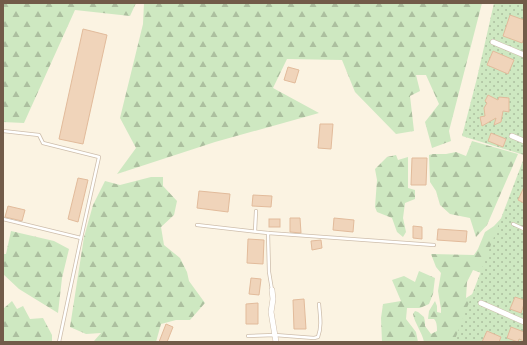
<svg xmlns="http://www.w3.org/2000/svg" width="527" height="345" font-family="Overpass,sans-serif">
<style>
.forest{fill:url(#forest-firs)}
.garden{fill:url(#garden-dots)}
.building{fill:#f0d4ba;stroke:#e2bb9b}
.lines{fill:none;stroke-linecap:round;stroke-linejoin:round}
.service-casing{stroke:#cebeac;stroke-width:4}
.minor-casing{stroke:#cebeac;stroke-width:6}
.service{stroke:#fff;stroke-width:2.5}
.minor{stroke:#fff;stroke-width:5}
</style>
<defs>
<pattern id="forest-firs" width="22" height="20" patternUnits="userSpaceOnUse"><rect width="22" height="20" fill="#cee8c1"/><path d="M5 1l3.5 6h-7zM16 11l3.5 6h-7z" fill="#acbf9f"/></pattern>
<pattern id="garden-dots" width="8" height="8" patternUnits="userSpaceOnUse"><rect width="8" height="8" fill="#cee8c1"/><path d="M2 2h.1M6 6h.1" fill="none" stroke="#acbf9f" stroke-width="1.8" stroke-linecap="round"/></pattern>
</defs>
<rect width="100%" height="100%" fill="#fbf3e2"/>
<!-- forest -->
<g class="forest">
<polygon points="3,3 136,3 130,16 75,10 24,123 3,122"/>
<polygon points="144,3 482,3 449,131 451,141 432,148 425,122 439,104 426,75 416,75 420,91 410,96 414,131 396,134 355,92 342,60 287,59 273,88 319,113 215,142 117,174 136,148 120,118 143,24"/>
<polygon points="472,141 518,154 487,225 476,237 470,218 450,214 440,205 436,191 430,182 429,155 433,154 446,154 456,152 466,156"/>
<polygon points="396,155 398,160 408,157 408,188 415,190 415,199 405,203 403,218 406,232 403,237 397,232 392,218 377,212 375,207 377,180 375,169 387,157"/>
<polygon points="151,177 163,177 163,186 177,201 174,215 161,227 164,245 180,258 187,272 189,281 205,303 190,320 176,320 161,324 156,342 95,342 94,341 101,333 86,334 70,327 84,237 93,205 105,181 120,185"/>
<path d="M 507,212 L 484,274 L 473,270 L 467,282 L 466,298 L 474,293 L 461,342 L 424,342 C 422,332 415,324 413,314 L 415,311 L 418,312 L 424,317 L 425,322 L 425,326 L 431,334 L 437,331 C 437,327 437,322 434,319 L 428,319 L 429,311 L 435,301 L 437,306 L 437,312 L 441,313 L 441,309 L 438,291 L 441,273 L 436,267 L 431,254 L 474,255 L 478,249 L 485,232 L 494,226 Z"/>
<polygon points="11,231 54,241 69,249 62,278 58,313 19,289 3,274 3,254 6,254"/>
<polygon points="419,271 435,278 433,294 429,304 420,308 407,308 406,319 416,332 418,342 382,342 381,318 383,304 401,301 392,280 404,276 415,282"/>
<polygon points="12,301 17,309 23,306 30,319 43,318 52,335 52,342 3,342 3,309"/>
</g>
<!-- garden -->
<g class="garden">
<polygon points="494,3 524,3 524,155 462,136 477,78"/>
<polygon points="524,158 524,342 454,342"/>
</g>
<!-- building -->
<g class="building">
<polygon points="510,15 524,20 524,38 522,43 503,36"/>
<polygon points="83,29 107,35 83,144 59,139"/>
<polygon points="493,51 514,60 508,74 487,65"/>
<polygon points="288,67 299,70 295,83 284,80"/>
<polygon points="488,95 498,100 499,97 509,98 509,112 503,111 501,122 494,125 496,118 482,126 480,117 485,116 484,108 487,103 485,101"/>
<polygon points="320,124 333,124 331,149 318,148"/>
<polygon points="491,133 506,139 503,147 488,141"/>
<polygon points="412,158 427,158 426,185 411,185"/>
<polygon points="78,178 88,180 78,222 68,219"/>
<polygon points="524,187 524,203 518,200"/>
<polygon points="199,191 230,194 228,212 197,208"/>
<polygon points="253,195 272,196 271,207 252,206"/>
<polygon points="8,206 25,210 22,221 5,217"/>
<polygon points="290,218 300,218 301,233 290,232"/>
<polygon points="334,218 354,220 353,232 333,230"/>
<rect x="269" y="219" width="11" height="8"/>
<polygon points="413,226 422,227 422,239 413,238"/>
<polygon points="438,229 467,231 466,242 437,240"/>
<polygon points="248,239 264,240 263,264 247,263"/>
<polygon points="321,240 322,248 312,250 311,241"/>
<polygon points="251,278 261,279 259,295 249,294"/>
<polygon points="515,297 524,300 524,304 521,313 510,309"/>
<polygon points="304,299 306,329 294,329 293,300"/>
<polygon points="258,303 258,324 246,324 246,304"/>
<polygon points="166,324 173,327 167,342 159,342"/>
<polygon points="511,327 524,332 524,341 519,339 518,342 507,338"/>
<polygon points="487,331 501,337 499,342 482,342"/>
</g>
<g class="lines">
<!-- service casing -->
<g class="service-casing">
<g id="service">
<polyline points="3,131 39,135 43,143 99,157 81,238 59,342"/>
<polyline points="3,219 81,238"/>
<polyline points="513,224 524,229"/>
<polyline points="197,225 268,233"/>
<polyline points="255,231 256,211"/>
<polyline points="272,290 269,272 268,233 434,245"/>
<path d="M 248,336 L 275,335 L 314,338 L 318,337 C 322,326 320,316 319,304"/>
</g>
</g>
<!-- minor casing -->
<g class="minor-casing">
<g id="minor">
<polyline points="493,42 524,55"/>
<polyline points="512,136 524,141"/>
<polyline points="272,290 273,299 271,312 276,342"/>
<polyline points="481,303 524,322"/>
</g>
</g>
<!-- service -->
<use href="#service" class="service"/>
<!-- minor -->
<use href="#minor" class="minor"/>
</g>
<!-- border -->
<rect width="527" height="345" fill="none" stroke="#725b49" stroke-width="8"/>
</svg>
